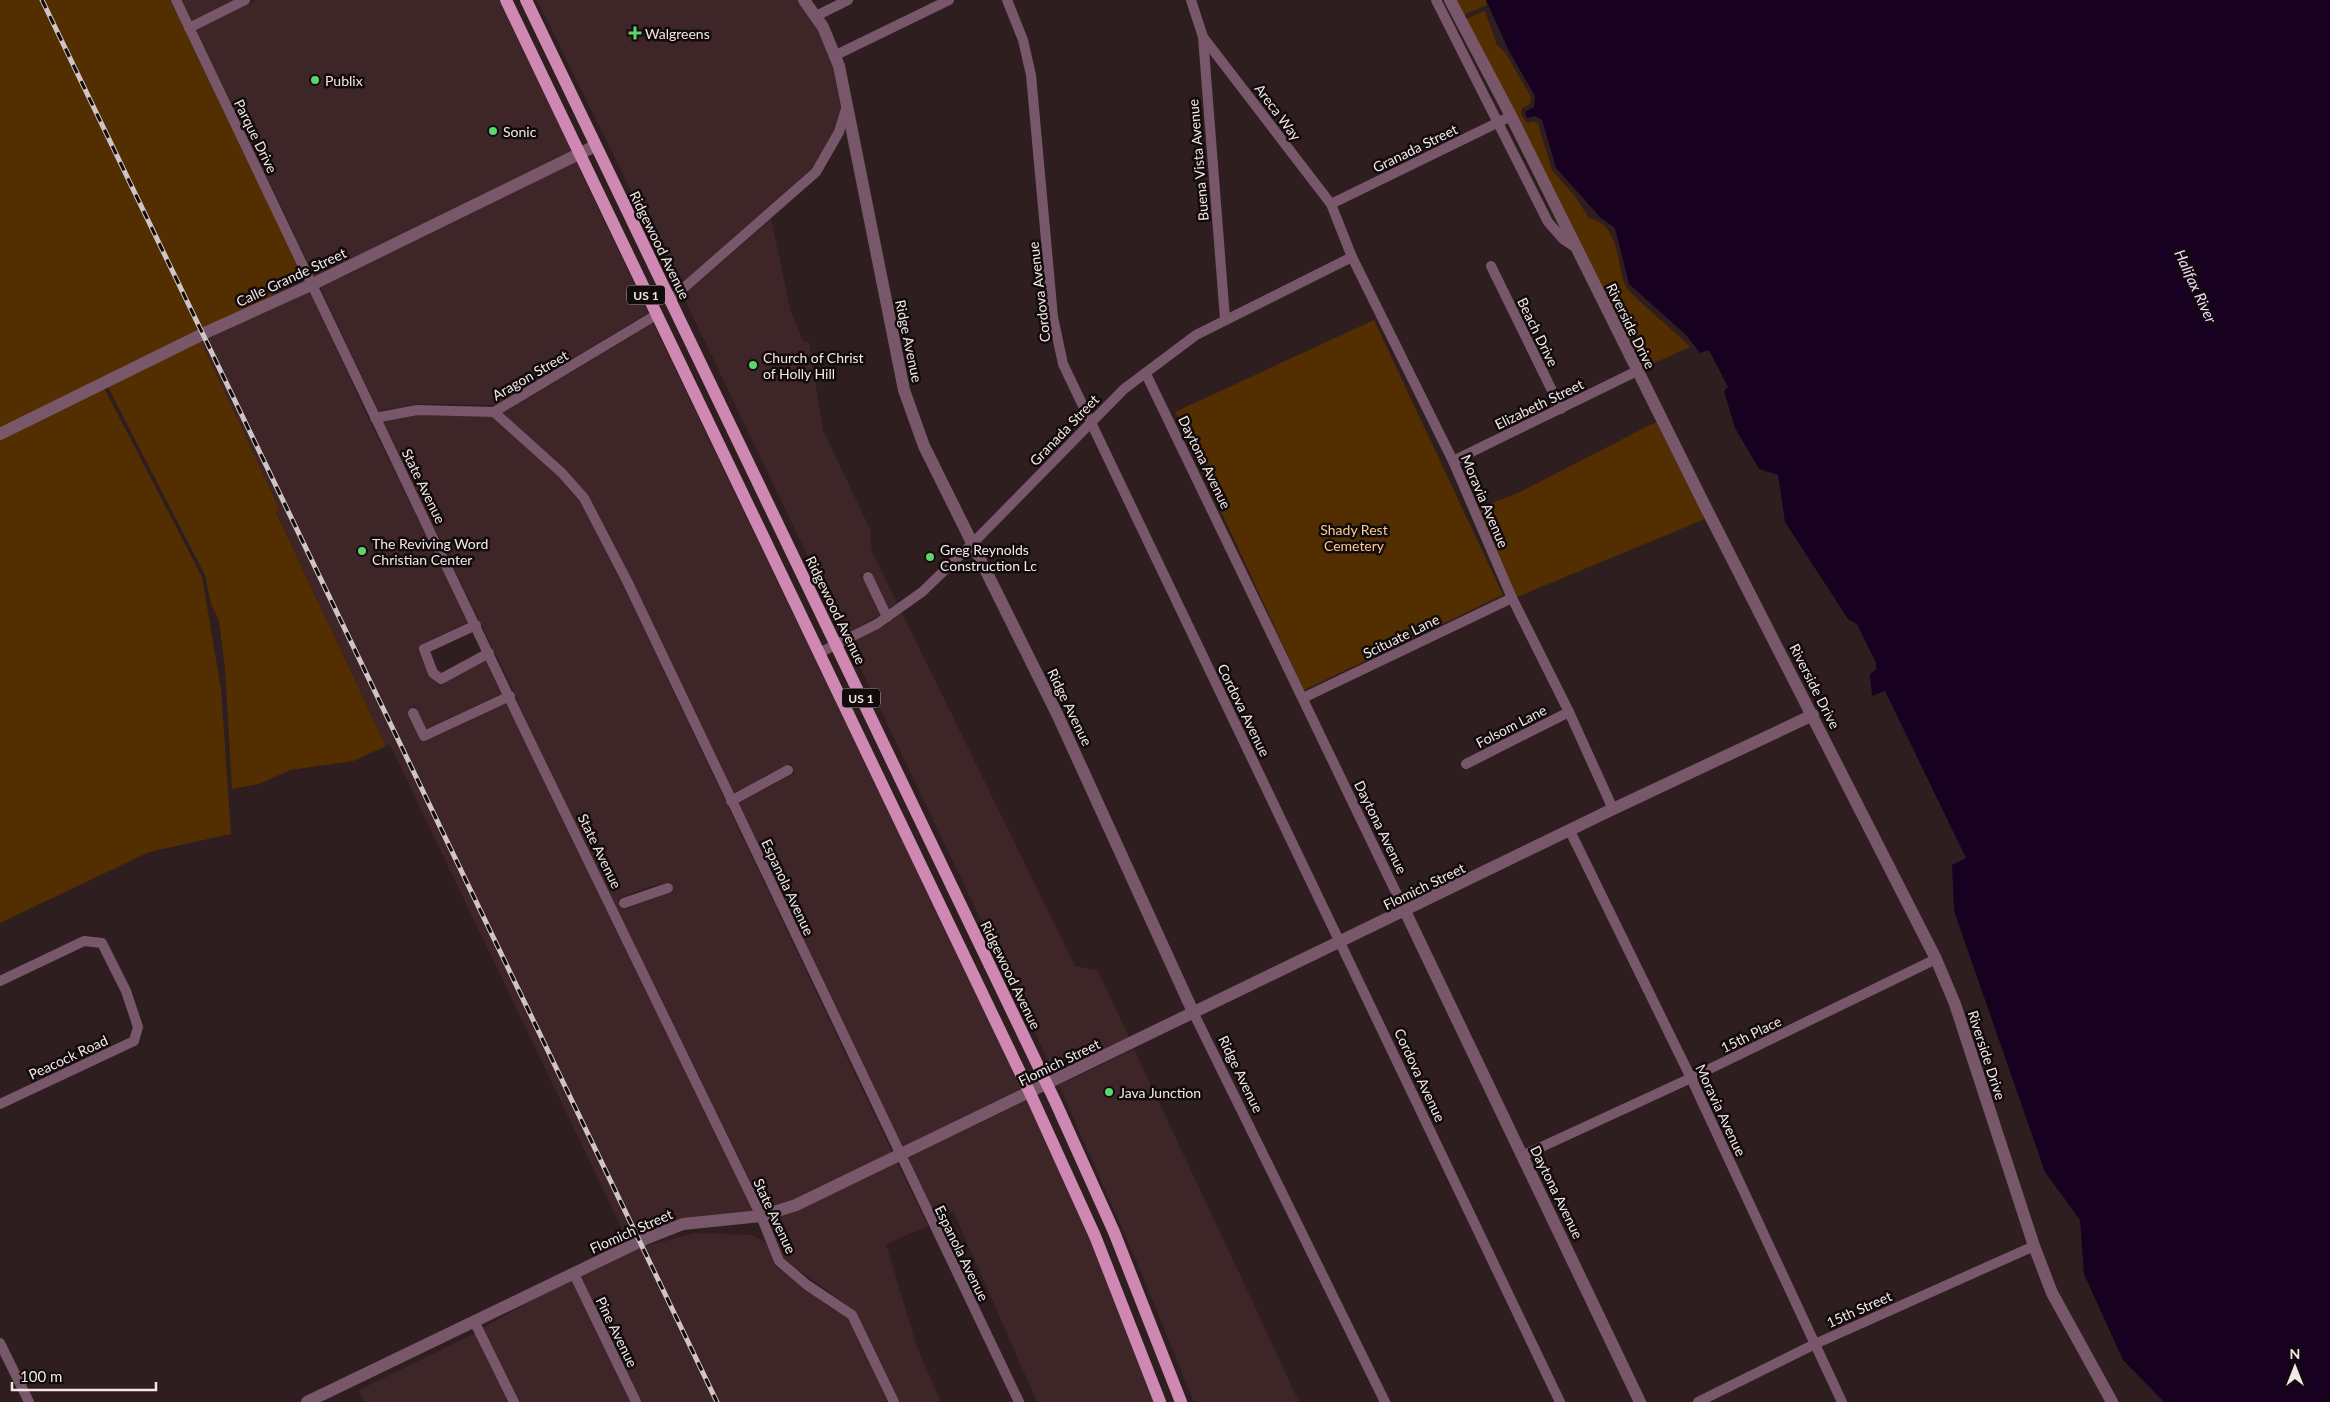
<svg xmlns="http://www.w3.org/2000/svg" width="2330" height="1402" font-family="Lato,sans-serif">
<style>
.built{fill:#3d2528;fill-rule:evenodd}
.green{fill:#522e00}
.water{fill:#180120}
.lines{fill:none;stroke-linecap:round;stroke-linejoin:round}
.minor{stroke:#79576a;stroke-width:10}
.tertiary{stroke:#79576a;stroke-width:12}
.primary{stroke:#cf88b1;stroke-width:12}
.rail-casing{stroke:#d1c4c5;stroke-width:5}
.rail{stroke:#120b0b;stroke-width:3;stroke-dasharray:9;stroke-linecap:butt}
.poi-dot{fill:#5cd56d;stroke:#120b0b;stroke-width:2}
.labels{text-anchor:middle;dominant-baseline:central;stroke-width:5;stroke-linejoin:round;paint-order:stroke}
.shield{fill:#120b0b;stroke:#b0a5a6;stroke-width:1}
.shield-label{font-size:12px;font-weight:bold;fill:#f3e7e8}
.poi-label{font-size:14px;fill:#f3e7e8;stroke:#120b0b;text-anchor:start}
.street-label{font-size:14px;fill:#f3e7e8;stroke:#120b0b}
.park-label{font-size:14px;fill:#fdc895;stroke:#120b0b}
.water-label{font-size:15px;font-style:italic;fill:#f4d8fe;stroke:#120b0b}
</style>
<rect width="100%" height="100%" fill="#2f1e20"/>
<!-- built -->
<g class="built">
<polygon points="181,0 232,0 191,21"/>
<polygon points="257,0 499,0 572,151 315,277 196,31"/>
<polygon points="537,0 798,0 814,23 831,58 841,109 835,130 812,168 678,286"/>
<polygon points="576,161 648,313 495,405 417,404 378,411 320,287"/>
<polygon points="771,219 791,312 804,343 809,342 823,430 870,529 872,552 897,603 888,609 870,569 861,575 880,615 845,634 683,296"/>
<polygon points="310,291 371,424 469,622 422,644 419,651 429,676 438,683 443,684 487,660 503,694 426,729 415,706 407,711 419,738 426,741 508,703 753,1211 682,1219 628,1241 390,745 386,746 276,511 280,510 201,341"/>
<polygon points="653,323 1023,1091 902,1148 738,803 795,773 791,763 733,793 588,495 565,468 503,413"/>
<path d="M 417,415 L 492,417 L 559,477 L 580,501 L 622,583 L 892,1152 L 794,1200 L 764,1209 L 533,737 L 513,690 L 383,422 ZM 671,882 L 673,892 L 621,909 L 618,899 L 645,888 Z"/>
<polygon points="902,613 1075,966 1098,971 1130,1039 1055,1075 849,644 879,629"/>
<polygon points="1134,1049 1248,1292 1299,1402 1194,1402 1138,1265 1059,1085"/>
<polygon points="1028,1100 1090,1239 1155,1402 1037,1402 953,1211 937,1221 906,1158"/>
<polygon points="897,1162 928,1226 886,1244 917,1347 941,1402 900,1402 856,1312 783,1258 768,1220 798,1210"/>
<polygon points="695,1233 752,1235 766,1243 776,1266 804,1289 848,1319 889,1402 641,1402 581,1277 642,1247"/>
<polygon points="572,1281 630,1402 520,1402 483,1328 528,1302"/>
<polygon points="475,1333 509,1402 364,1402 359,1390"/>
</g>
<!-- green -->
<g class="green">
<polygon points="0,0 170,0 304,278 261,302 0,428"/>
<polygon points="1450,0 1486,0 1487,5 1459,17"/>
<path d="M 1485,11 L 1497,45 L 1505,52 L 1531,97 L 1530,104 L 1522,108 L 1521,114 L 1527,123 L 1534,121 L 1538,124 L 1552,170 L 1574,195 L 1589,218 C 1620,225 1616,261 1625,285 C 1630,296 1678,333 1690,347 L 1641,369 L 1466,19 Z"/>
<polygon points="1374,320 1503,595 1304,690 1175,412"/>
<polygon points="201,341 280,510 276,512 386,746 353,761 290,770 259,784 232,789 225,668 219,621 211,604 205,575 108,387"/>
<polygon points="102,384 202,577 221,689 231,834 149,852 0,923 0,434"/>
<polygon points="1656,422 1705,519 1517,597 1478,508 1516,494"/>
</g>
<!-- water -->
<polygon class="water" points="1486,0 2330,0 2330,1402 2164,1402 2123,1360 2084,1274 2080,1220 2045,1172 1954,911 1952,865 1966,858 1885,691 1872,696 1870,674 1876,670 1876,663 1857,624 1848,619 1785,522 1778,475 1759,469 1735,428 1724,391 1728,387 1709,350 1700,353 1686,335 1629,284 1615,228 1600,217 1556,168 1542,120 1535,116 1527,118 1525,112 1534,107 1535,96 1509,51"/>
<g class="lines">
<!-- minor -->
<g class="minor">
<polyline points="176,0 529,739 761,1216 779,1261 807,1285 852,1315 894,1402"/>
<polyline points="1007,0 1023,40 1031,75 1053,317 1063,364 1560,1402"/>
<polyline points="1191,0 1203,37 1225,319"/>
<polyline points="1436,0 1548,222 1563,239 1575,247"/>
<polyline points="816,16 848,0"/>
<polyline points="189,28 245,0"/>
<polyline points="1203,37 1331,204 1352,257 1453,461 1512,598 1569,712 1613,809"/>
<polyline points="836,55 949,0"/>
<polyline points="1331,204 1505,119"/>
<polyline points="1491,266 1561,409"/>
<polyline points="670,300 816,172 839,132 846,109"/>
<polyline points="1146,374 1405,911"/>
<polyline points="494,412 562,473 584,498 627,581 1019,1402"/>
<polyline points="375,418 417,410 494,412 656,315"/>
<polyline points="1453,461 1637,371"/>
<polyline points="868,577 887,617"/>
<polyline points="476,625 424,649 433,673 441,679 489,653"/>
<polyline points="819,653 877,624 922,592 972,544 1124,389 1196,335 1352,257"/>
<polyline points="1303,698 1512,598"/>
<polyline points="413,713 424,736 510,696"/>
<polyline points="1466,764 1569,712"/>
<polyline points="731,801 788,770"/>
<polyline points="1570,831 1691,1078 1842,1402"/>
<polyline points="624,903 668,888"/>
<polyline points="0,981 84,941 102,943 126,991 138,1027 134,1041 0,1104"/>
<polyline points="1194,1014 1385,1402"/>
<polyline points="1522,1156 1691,1078 1936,959"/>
<polyline points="574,1274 636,1402"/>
<polyline points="474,1321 514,1402"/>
<polyline points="0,1343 29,1402"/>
<polyline points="1698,1402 1815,1344 2034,1246"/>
</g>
<!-- tertiary -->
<g class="tertiary">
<polyline points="804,0 823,27 839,66 904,390 924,446 1058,716 1194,1014"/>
<polyline points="1450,0 1511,116 1704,504 1936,959 1955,1004 2034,1246 2052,1293 2112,1402"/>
<polyline points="0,434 207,332 313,284 595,146"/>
<polyline points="1405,911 1640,1402"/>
<polyline points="307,1402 645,1239 683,1224 761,1216 796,1205 1613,809 1813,715"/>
</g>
<!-- primary -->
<g class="primary">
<polyline points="506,0 1030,1093 1095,1236 1160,1402"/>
<polyline points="526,0 1055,1101 1114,1232 1181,1402"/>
</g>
<!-- rail casing -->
<g class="rail-casing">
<polyline id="rail" points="42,0 717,1402"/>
</g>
<!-- rail -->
<use href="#rail" class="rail"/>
</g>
<!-- markers -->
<g class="poi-dot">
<path d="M632.5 25.5h5v5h5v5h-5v5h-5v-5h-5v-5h5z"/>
<circle cx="315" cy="80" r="5"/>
<circle cx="493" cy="131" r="5"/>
<circle cx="753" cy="365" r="5"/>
<circle cx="362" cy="551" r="5"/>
<circle cx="930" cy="557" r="5"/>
<circle cx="1109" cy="1092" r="5"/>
</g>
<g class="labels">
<!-- shield labels -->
<g class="shield">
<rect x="627" y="285.5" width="38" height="19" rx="4"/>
<rect x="842" y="688.5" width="38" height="19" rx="4"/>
</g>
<g class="shield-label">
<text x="646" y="295">US 1</text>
<text x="861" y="698">US 1</text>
</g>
<!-- poi labels -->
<g class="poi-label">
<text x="645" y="33">Walgreens</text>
<text x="325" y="80">Publix</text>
<text x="503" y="131">Sonic</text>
<text x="763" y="357">Church of Christ<tspan x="763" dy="16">of Holly Hill</tspan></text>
<text x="372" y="543">The Reviving Word<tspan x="372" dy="16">Christian Center</tspan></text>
<text x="940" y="549">Greg Reynolds<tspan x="940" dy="16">Construction Lc</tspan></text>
<text x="1119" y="1092">Java Junction</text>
</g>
<!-- street labels -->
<g class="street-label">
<text transform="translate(1278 112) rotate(53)">Areca Way</text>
<text transform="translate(256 136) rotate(64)">Parque Drive</text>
<text transform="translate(1415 148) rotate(-26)">Granada Street</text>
<text transform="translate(1198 160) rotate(-95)">Buena Vista Avenue</text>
<text transform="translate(660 245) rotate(64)">Ridgewood Avenue</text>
<text transform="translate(291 277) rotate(-25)">Calle Grande Street</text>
<text transform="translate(1039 292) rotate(-97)">Cordova Avenue</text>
<text transform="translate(1631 326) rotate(64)">Riverside Drive</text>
<text transform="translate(1538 332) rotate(64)">Beach Drive</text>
<text transform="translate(909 341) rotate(78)">Ridge Avenue</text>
<text transform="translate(530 375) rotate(-30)">Aragon Street</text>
<text transform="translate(1539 404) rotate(-26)">Elizabeth Street</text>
<text transform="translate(1064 430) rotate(-46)">Granada Street</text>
<text transform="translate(1205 462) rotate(64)">Daytona Avenue</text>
<text transform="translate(424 486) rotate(64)">State Avenue</text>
<text transform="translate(1485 501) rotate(67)">Moravia Avenue</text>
<text transform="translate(836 610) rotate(64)">Ridgewood Avenue</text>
<text transform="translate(1401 636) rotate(-26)">Scituate Lane</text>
<text transform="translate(1815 686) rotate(63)">Riverside Drive</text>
<text transform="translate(1070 707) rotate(64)">Ridge Avenue</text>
<text transform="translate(1244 710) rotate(64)">Cordova Avenue</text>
<text transform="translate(1511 726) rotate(-27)">Folsom Lane</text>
<text transform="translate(1381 827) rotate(64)">Daytona Avenue</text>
<text transform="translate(600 851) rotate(64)">State Avenue</text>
<text transform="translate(1424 886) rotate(-26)">Flomich Street</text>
<text transform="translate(788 887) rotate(65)">Espanola Avenue</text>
<text transform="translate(1011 975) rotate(64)">Ridgewood Avenue</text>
<text transform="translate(1751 1034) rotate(-26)">15th Place</text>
<text transform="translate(1987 1055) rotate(72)">Riverside Drive</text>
<text transform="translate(68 1057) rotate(-25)">Peacock Road</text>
<text transform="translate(1059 1062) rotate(-26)">Flomich Street</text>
<text transform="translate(1241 1074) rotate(64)">Ridge Avenue</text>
<text transform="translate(1420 1075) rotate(65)">Cordova Avenue</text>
<text transform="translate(1721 1110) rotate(65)">Moravia Avenue</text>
<text transform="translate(1557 1192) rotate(64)">Daytona Avenue</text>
<text transform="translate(775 1216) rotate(65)">State Avenue</text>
<text transform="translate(631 1231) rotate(-24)">Flomich Street</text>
<text transform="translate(962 1253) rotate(64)">Espanola Avenue</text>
<text transform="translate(1859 1309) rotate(-24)">15th Street</text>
<text transform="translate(617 1332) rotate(64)">Pine Avenue</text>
</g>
<!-- park labels -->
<g class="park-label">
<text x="1354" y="529">Shady Rest<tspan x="1354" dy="16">Cemetery</tspan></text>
</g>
<!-- water labels -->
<g class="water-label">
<text transform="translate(2196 286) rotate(65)">Halifax River</text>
</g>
</g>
<!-- north arrow -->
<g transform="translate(2295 1367)" stroke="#120b0b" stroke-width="4" paint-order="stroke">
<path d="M0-4L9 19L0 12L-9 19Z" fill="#f3e7e8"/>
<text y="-8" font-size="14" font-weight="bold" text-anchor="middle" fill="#f3e7e8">N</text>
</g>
<!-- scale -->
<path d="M12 1382v8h144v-8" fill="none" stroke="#f3e7e8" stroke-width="2.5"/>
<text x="20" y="1382" font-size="15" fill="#f3e7e8" stroke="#120b0b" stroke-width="4" paint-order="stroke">100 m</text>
</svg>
